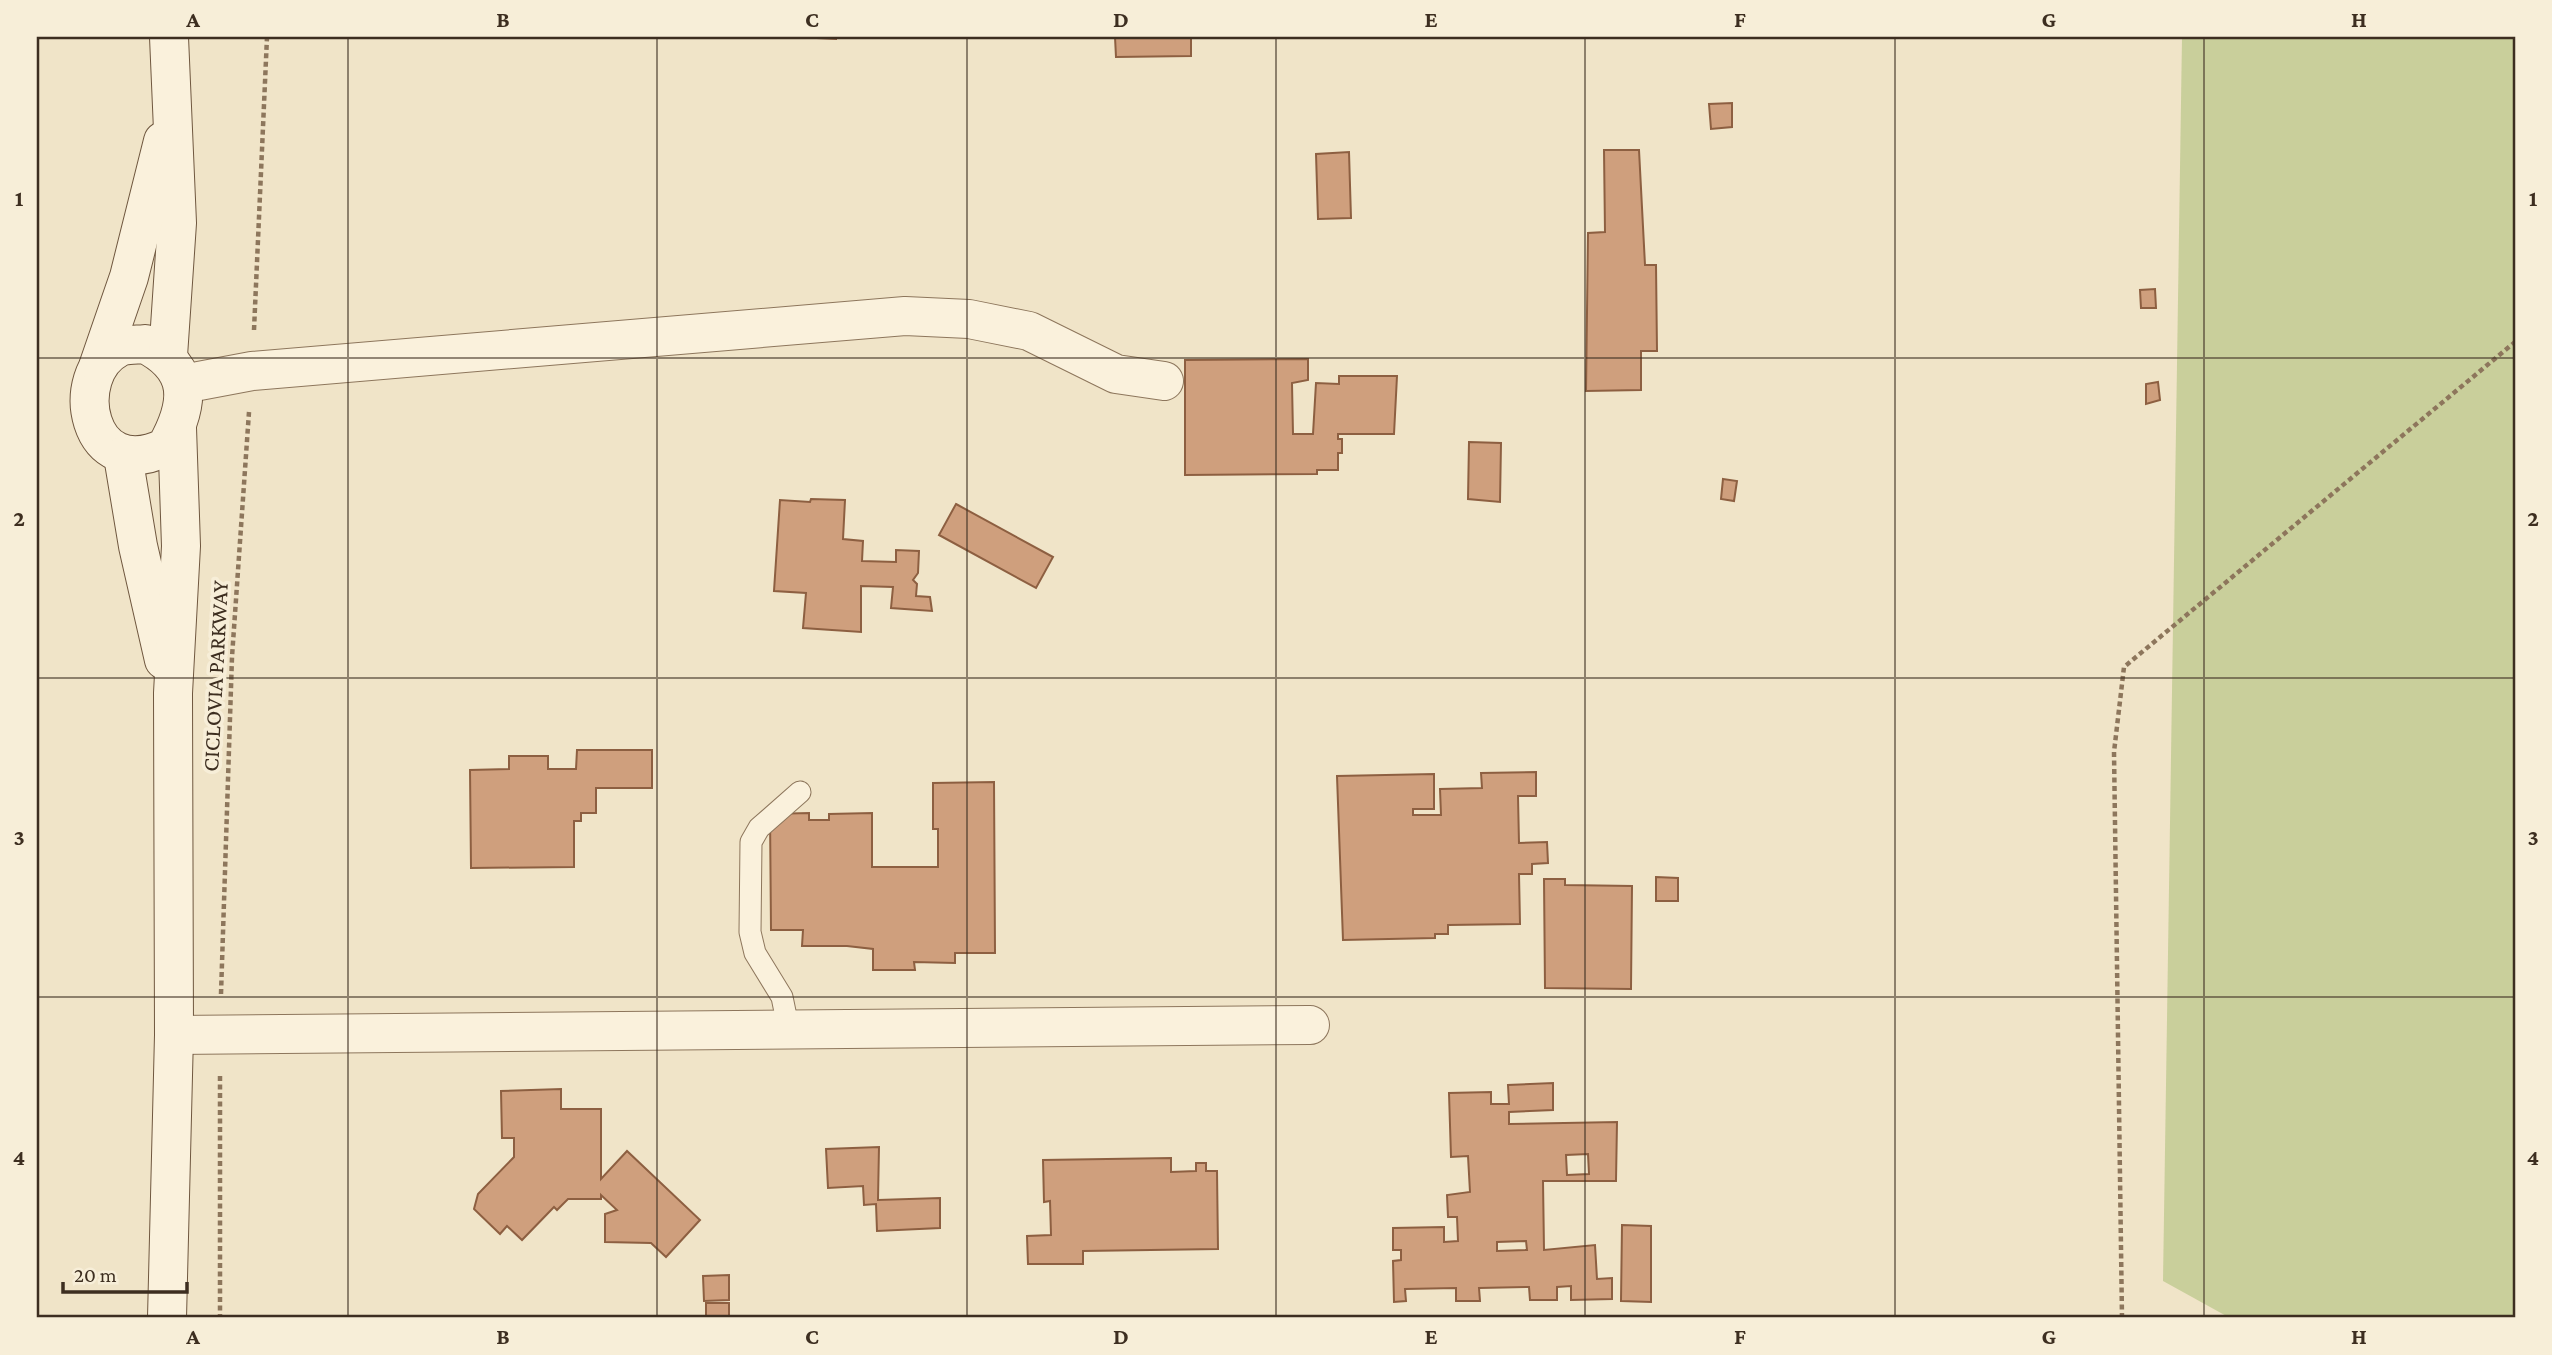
<svg xmlns="http://www.w3.org/2000/svg" width="2552" height="1355" font-family="'Crimson Pro',serif">
<style>
.green{fill:#c9cf9b}
.building{fill:#cf9f7d;stroke:#8d5f41;stroke-width:2;fill-rule:evenodd}
.lines{fill:none;stroke-linecap:round;stroke-linejoin:round}
.service-casing{stroke:#8d765c;stroke-width:23}
.minor-casing{stroke:#8d765c;stroke-width:40}
.secondary-casing{stroke:#6f573f;stroke-width:40}
.path{stroke:#8d765c;stroke-width:4.5;stroke-dasharray:5 3.5;stroke-linecap:butt}
.service{stroke:#faf1dc;stroke-width:21}
.minor{stroke:#faf1dc;stroke-width:38}
.secondary{stroke:#faf1dc;stroke-width:38}
.grid{fill:none;stroke:#3d2e20;stroke-width:2;stroke-opacity:0.55}
.labels{text-anchor:middle;dominant-baseline:central;stroke-width:7;stroke-linejoin:round;paint-order:stroke}
.street-label{font-size:23px;fill:#3d2e20;stroke:#f7eed8}
.neatline{fill:none;stroke:#3d2e20;stroke-width:2.5}
.grid-label{font-size:23px;text-anchor:middle;font-weight:bold;fill:#3d2e20}
</style>
<rect width="100%" height="100%" fill="#f0e4c8"/>
<!-- green -->
<polygon class="green" points="2182,37 2515,37 2515,1318 2230,1318 2163,1281"/>
<!-- building -->
<g class="building">
<polygon points="796,37 836,37 836,39"/>
<polygon points="1115,37 1191,37 1191,56 1116,57"/>
<polygon points="1732,103 1732,127 1711,129 1709,104"/>
<polygon points="1604,150 1639,150 1645,265 1656,265 1657,351 1641,351 1641,390 1586,391 1588,233 1605,232"/>
<polygon points="1349,152 1351,218 1318,219 1316,154"/>
<polygon points="2155,289 2156,308 2141,308 2140,290"/>
<polygon points="1308,359 1308,380 1292,383 1293,434 1313,434 1316,383 1339,384 1339,376 1397,376 1394,434 1338,434 1338,439 1342,439 1342,453 1338,453 1338,470 1317,470 1317,474 1185,475 1185,360"/>
<polygon points="2158,382 2160,400 2146,404 2146,384"/>
<polygon points="1469,442 1501,443 1500,502 1468,499"/>
<polygon points="1723,479 1737,481 1734,501 1721,499"/>
<polygon points="811,499 845,500 843,539 863,541 862,561 896,562 896,550 919,551 918,573 913,580 917,584 916,596 930,597 932,611 891,608 893,587 861,586 861,632 803,628 806,593 774,591 780,500 810,502"/>
<polygon points="956,504 1053,557 1036,588 939,535"/>
<polygon points="577,750 652,750 652,788 596,788 596,813 581,813 581,821 574,821 574,867 471,868 470,770 509,769 509,756 548,756 548,769 576,769"/>
<polygon points="1536,772 1536,796 1518,796 1519,843 1547,842 1548,863 1532,864 1532,874 1519,874 1520,924 1448,925 1448,934 1435,934 1435,938 1343,940 1337,776 1434,774 1434,809 1413,809 1413,815 1441,815 1440,789 1482,788 1481,773"/>
<polygon points="994,782 995,953 955,953 955,963 914,962 915,970 873,970 873,949 847,946 802,946 803,930 771,930 770,814 809,813 809,820 829,820 829,814 872,813 872,867 938,867 938,829 933,829 933,783"/>
<polygon points="1656,877 1678,878 1678,901 1656,901"/>
<polygon points="1544,879 1565,879 1565,885 1632,886 1631,989 1545,988"/>
<path d="M 1553,1083 L 1553,1110 L 1509,1112 L 1509,1124 L 1617,1122 L 1616,1181 L 1543,1181 L 1544,1250 L 1595,1245 L 1597,1279 L 1612,1278 L 1612,1299 L 1571,1300 L 1571,1286 L 1557,1287 L 1557,1300 L 1530,1300 L 1529,1287 L 1479,1288 L 1480,1301 L 1456,1301 L 1456,1288 L 1405,1289 L 1406,1301 L 1394,1302 L 1393,1261 L 1401,1260 L 1401,1250 L 1393,1250 L 1393,1228 L 1444,1227 L 1444,1242 L 1458,1241 L 1457,1217 L 1448,1217 L 1447,1195 L 1470,1192 L 1468,1156 L 1451,1157 L 1449,1093 L 1491,1092 L 1491,1104 L 1509,1104 L 1508,1085 ZM 1588,1154 L 1589,1174 L 1567,1175 L 1566,1155 ZM 1526,1241 L 1527,1250 L 1497,1251 L 1497,1242 Z"/>
<polygon points="561,1089 561,1109 601,1109 601,1179 627,1151 700,1220 666,1257 651,1243 605,1242 605,1214 617,1210 601,1195 601,1199 568,1199 557,1210 554,1207 522,1240 507,1226 500,1234 474,1209 478,1194 514,1157 514,1138 502,1138 501,1091"/>
<polygon points="879,1147 878,1200 940,1198 940,1228 877,1231 876,1204 864,1205 863,1186 828,1188 826,1149"/>
<polygon points="1171,1158 1171,1172 1196,1171 1196,1163 1206,1163 1206,1171 1217,1171 1218,1249 1083,1251 1083,1264 1028,1264 1027,1236 1051,1235 1050,1201 1044,1202 1043,1160"/>
<polygon points="1622,1225 1651,1226 1651,1302 1621,1301"/>
<polygon points="729,1275 729,1300 704,1301 703,1276"/>
<rect x="706" y="1303" width="23" height="15"/>
</g>
<g class="lines">
<!-- service casing -->
<g class="service-casing">
<polyline id="service" points="789,1031 782,997 755,953 750,932 751,842 759,828 800,792"/>
</g>
<!-- minor casing -->
<g class="minor-casing">
<g id="minor">
<polyline points="183,384 252,371 905,316 969,319 1029,331 1116,374 1164,381"/>
<polyline points="174,1035 1310,1025"/>
</g>
</g>
<!-- secondary casing -->
<g class="secondary-casing">
<g id="secondary">
<path d="M 145,344 C 194,369 190,404 166,447 C 86,486 67,374 118,348 C 125,344 137,345 145,344 Z"/>
<polyline points="168,356 177,223 169,37"/>
<polyline points="99,364 129,277 163,141"/>
<polyline points="123,456 138,546 164,660"/>
<polyline points="167,1318 174,1035 173,693 181,546 177,428"/>
</g>
</g>
<!-- path -->
<g class="path">
<polyline points="254,330 267,37"/>
<polyline points="221,994 232,657 249,412"/>
<polyline points="220,1076 220,1318"/>
<polyline points="2122,1318 2114,752 2124,667 2515,342"/>
</g>
<!-- service -->
<use href="#service" class="service"/>
<!-- minor -->
<use href="#minor" class="minor"/>
<!-- secondary -->
<use href="#secondary" class="secondary"/>
</g>
<!-- grid -->
<path class="grid" d="M 348,37 L 348,1318M 657,37 L 657,1318M 967,37 L 967,1318M 1276,37 L 1276,1318M 1585,37 L 1585,1318M 1895,37 L 1895,1318M 2204,37 L 2204,1318M 37,358 L 2515,358M 37,678 L 2515,678M 37,997 L 2515,997"/>
<g class="labels">
<!-- street labels -->
<g class="street-label">
<text transform="translate(215 676) rotate(-87)">CICLOVIA PARKWAY</text>
</g>
</g>
<!-- border -->
<rect width="2552" height="1355" fill="none" stroke="#f7eed8" stroke-width="77"/>
<!-- scale -->
<path d="M63 1282v10h124v-10" fill="none" stroke="#3d2e20" stroke-width="3.5"/>
<text x="74" y="1282" font-size="21" fill="#3d2e20" stroke="#f7eed8" stroke-width="5" paint-order="stroke">20 m</text>
<rect x="38" y="38" width="2476" height="1278" class="neatline"/>
<g class="grid-label">
<text x="193" y="27">A</text>
<text x="503" y="27">B</text>
<text x="812" y="27">C</text>
<text x="1121" y="27">D</text>
<text x="1431" y="27">E</text>
<text x="1740" y="27">F</text>
<text x="2049" y="27">G</text>
<text x="2359" y="27">H</text>
<text x="19" y="206">1</text>
<text x="2533" y="206">1</text>
<text x="19" y="526">2</text>
<text x="2533" y="526">2</text>
<text x="19" y="845">3</text>
<text x="2533" y="845">3</text>
<text x="19" y="1165">4</text>
<text x="2533" y="1165">4</text>
<text x="193" y="1344">A</text>
<text x="503" y="1344">B</text>
<text x="812" y="1344">C</text>
<text x="1121" y="1344">D</text>
<text x="1431" y="1344">E</text>
<text x="1740" y="1344">F</text>
<text x="2049" y="1344">G</text>
<text x="2359" y="1344">H</text>
</g>
</svg>
